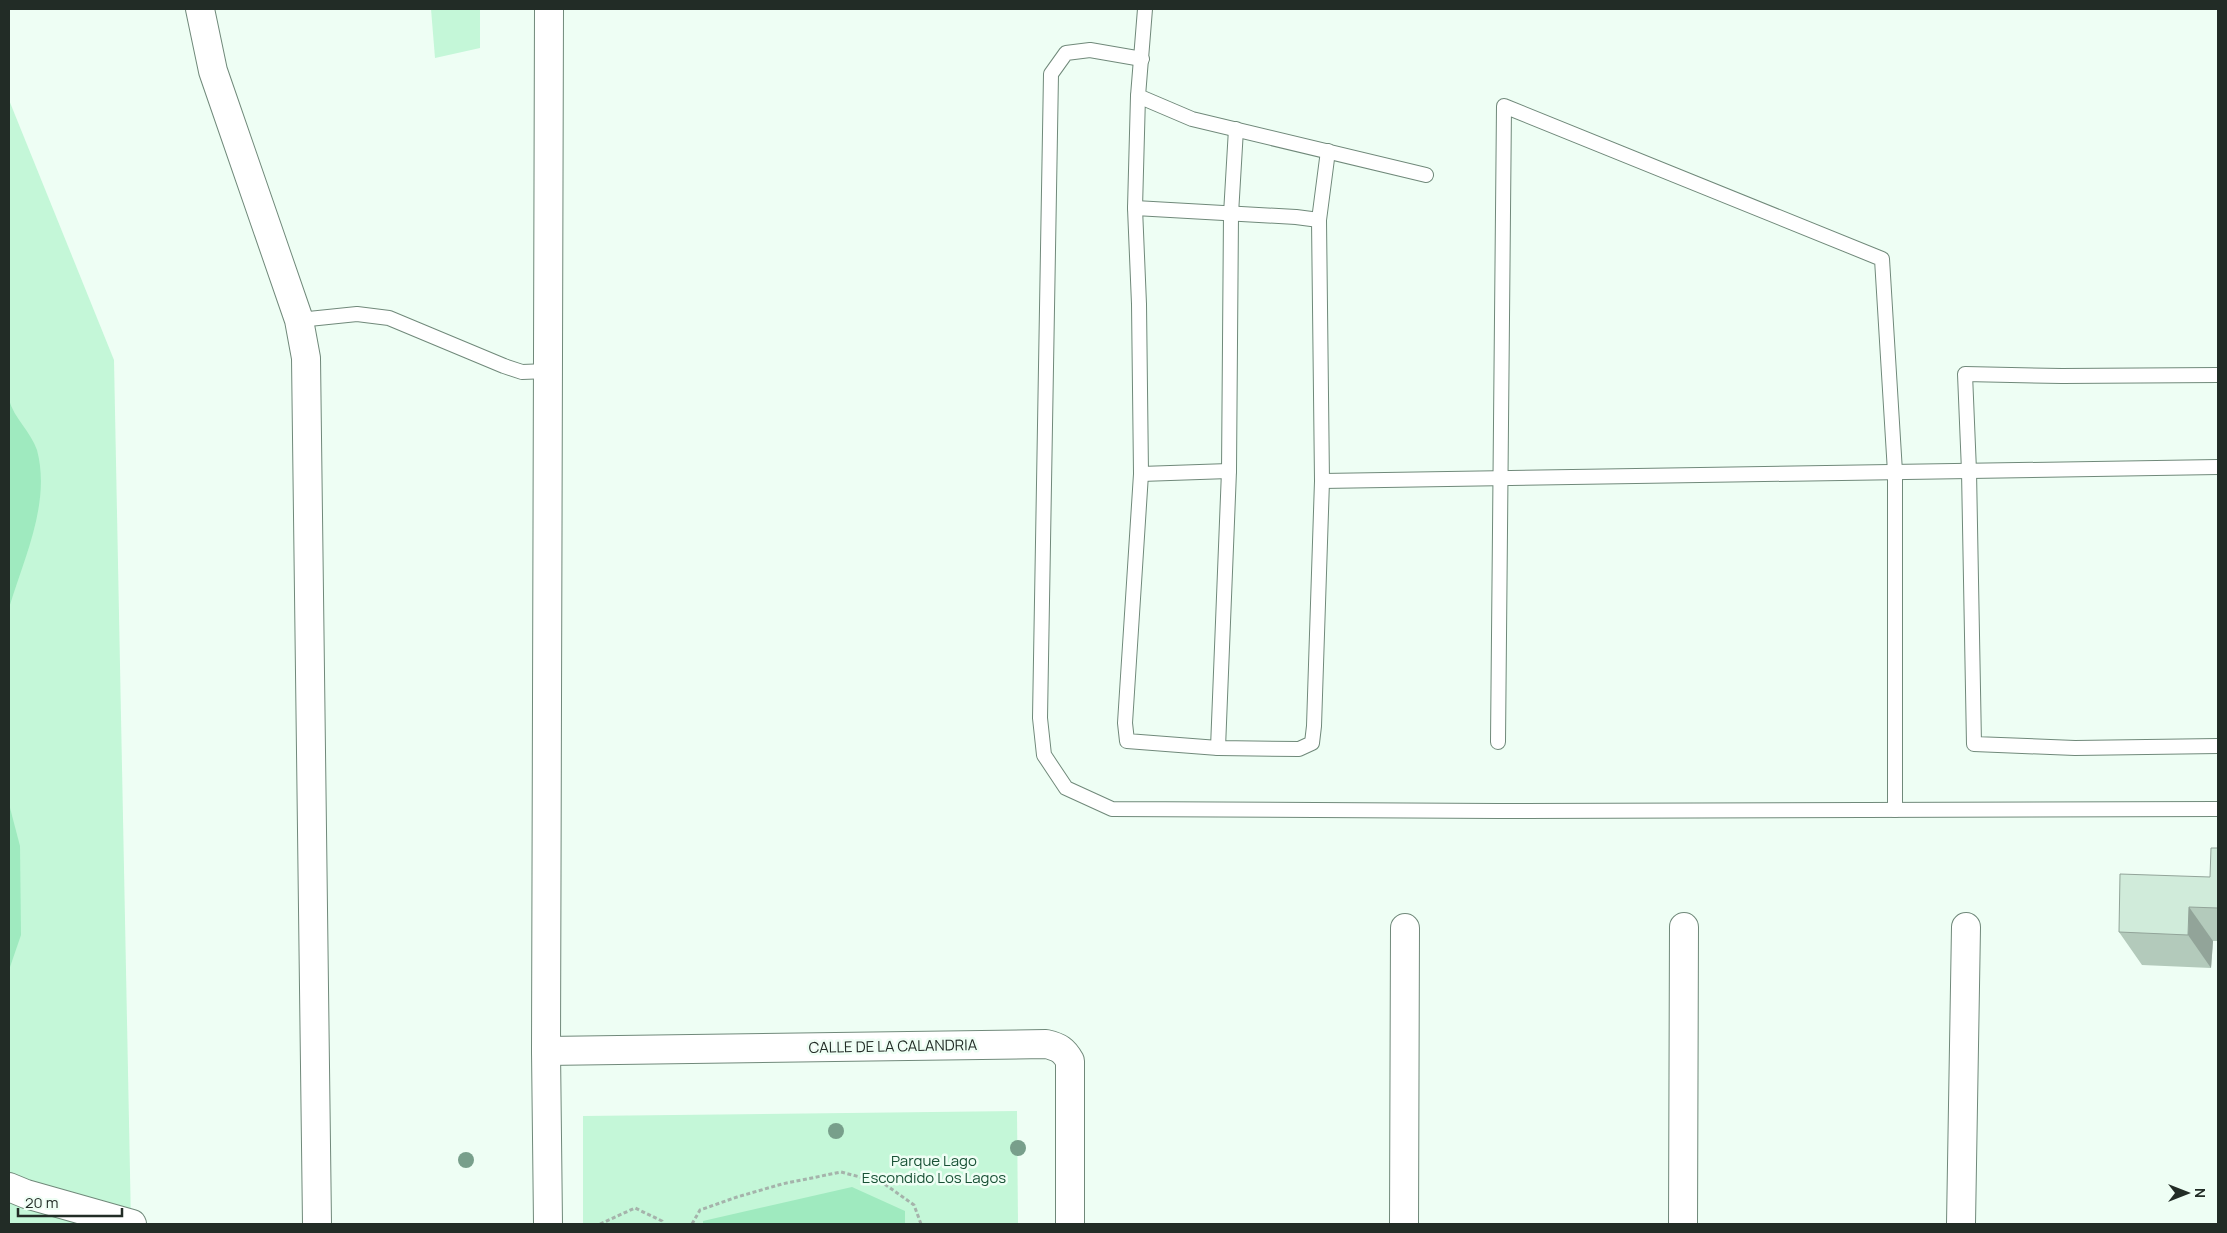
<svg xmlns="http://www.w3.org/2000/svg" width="2227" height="1233" font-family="Manrope,sans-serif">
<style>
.green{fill:#c4f7d8}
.water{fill:#9feabf}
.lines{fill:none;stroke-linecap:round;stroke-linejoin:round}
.service-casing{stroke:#70897a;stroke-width:16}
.minor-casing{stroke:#70897a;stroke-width:30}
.path{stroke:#a5b3ab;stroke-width:3;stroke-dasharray:4 2.5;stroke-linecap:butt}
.service{stroke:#fff;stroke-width:14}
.minor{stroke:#fff;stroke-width:28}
.tree{fill:#789f8b}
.wall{fill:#b3cabb}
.shaded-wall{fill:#92a499}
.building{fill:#d0ebda;stroke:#92a499}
.labels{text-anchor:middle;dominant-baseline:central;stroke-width:5;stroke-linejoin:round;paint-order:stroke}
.street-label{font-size:15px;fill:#222c26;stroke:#eefef4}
.park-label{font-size:15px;fill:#185135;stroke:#eefef4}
</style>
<rect width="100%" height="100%" fill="#eefef4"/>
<!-- green -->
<g class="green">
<polygon points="431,9 480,9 480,48 435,58"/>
<polygon points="9,100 114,360 131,1224 9,1224"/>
<polygon points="1017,1111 1018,1224 583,1224 583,1116"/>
</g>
<!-- water -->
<g class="water">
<path d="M 9,400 C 14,418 31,432 37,450 C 51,503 24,558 9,608 Z"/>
<polygon points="9,804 20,846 21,935 9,970"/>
<polygon points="852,1187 905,1211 905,1224 703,1224 703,1221"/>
</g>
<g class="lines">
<!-- service casing -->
<g class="service-casing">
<g id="service">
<polyline points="1145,9 1138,96 1192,119 1426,175"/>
<polyline points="1142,59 1090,50 1066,53 1051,74 1040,718 1044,755 1066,788 1112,809 1498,811 2218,809"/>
<polyline points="1138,96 1135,208 1139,304 1141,474 1125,723 1127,741 1218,748 1299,749 1312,743 1314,726 1322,481 1319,220 1328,151"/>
<polyline points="1135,208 1296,217 1319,220"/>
<polyline points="299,320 357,314 389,318 504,366 522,372 548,371"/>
<polyline points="2218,375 2062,376 1965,374 1969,471 1974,744 2075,748 2218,746"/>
<polyline points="1141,474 1229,471"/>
<polyline points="1322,481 2218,467"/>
<polyline points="1498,742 1504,106 1882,259 1895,472 1895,810"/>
<polyline points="1218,748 1229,471 1231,214 1236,129"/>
</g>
</g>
<!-- minor casing -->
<g class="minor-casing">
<g id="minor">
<polyline points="200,9 213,71 299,320 306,358 317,1224"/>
<path d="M 546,1051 L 1046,1044 C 1059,1047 1064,1050 1070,1061 L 1070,1224"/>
<polyline points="9,1187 26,1194 132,1224"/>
<polyline points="548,1224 546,1051 549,9"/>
<polyline points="1404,1224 1405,928"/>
<polyline points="1683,1224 1684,927"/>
<polyline points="1961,1224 1966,927"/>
</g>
</g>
<!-- path -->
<g class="path">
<polyline points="600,1224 635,1208 662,1221 663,1224"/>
<polyline points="692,1224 700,1210 737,1197 782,1184 841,1172 883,1183 914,1205 921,1224"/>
</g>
<!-- service -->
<use href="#service" class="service"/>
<!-- minor -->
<use href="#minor" class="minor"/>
</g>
<!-- trees -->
<g class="tree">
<circle cx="836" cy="1131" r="8"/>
<circle cx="1018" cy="1148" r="8"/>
<circle cx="466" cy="1160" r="8"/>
</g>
<!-- wall -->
<polygon class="wall" points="2218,848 2218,941 2213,941 2211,968 2142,965 2119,932 2210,877"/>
<!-- shaded-wall -->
<polygon class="shaded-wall" points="2189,907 2213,941 2211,968 2188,935"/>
<!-- building -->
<polygon class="building" points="2211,848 2218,848 2218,908 2189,907 2188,935 2119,932 2120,874 2210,877"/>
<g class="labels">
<!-- street labels -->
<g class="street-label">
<text transform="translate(893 1046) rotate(-1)">CALLE DE LA CALANDRIA</text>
</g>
<!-- park labels -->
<g class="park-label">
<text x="934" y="1160">Parque Lago<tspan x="934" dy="17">Escondido Los Lagos</tspan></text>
</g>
</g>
<!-- border -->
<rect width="2227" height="1233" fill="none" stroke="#222c26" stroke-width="20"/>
<!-- north arrow -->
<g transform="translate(2187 1193) rotate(90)" stroke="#eefef4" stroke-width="4" paint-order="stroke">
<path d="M0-4L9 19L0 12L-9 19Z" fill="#222c26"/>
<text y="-8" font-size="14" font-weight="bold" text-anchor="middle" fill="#222c26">N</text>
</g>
<!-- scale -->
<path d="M18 1208v8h104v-8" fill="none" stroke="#222c26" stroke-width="2.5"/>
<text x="25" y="1208" font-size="15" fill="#222c26" stroke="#eefef4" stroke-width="4" paint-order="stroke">20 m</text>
</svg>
